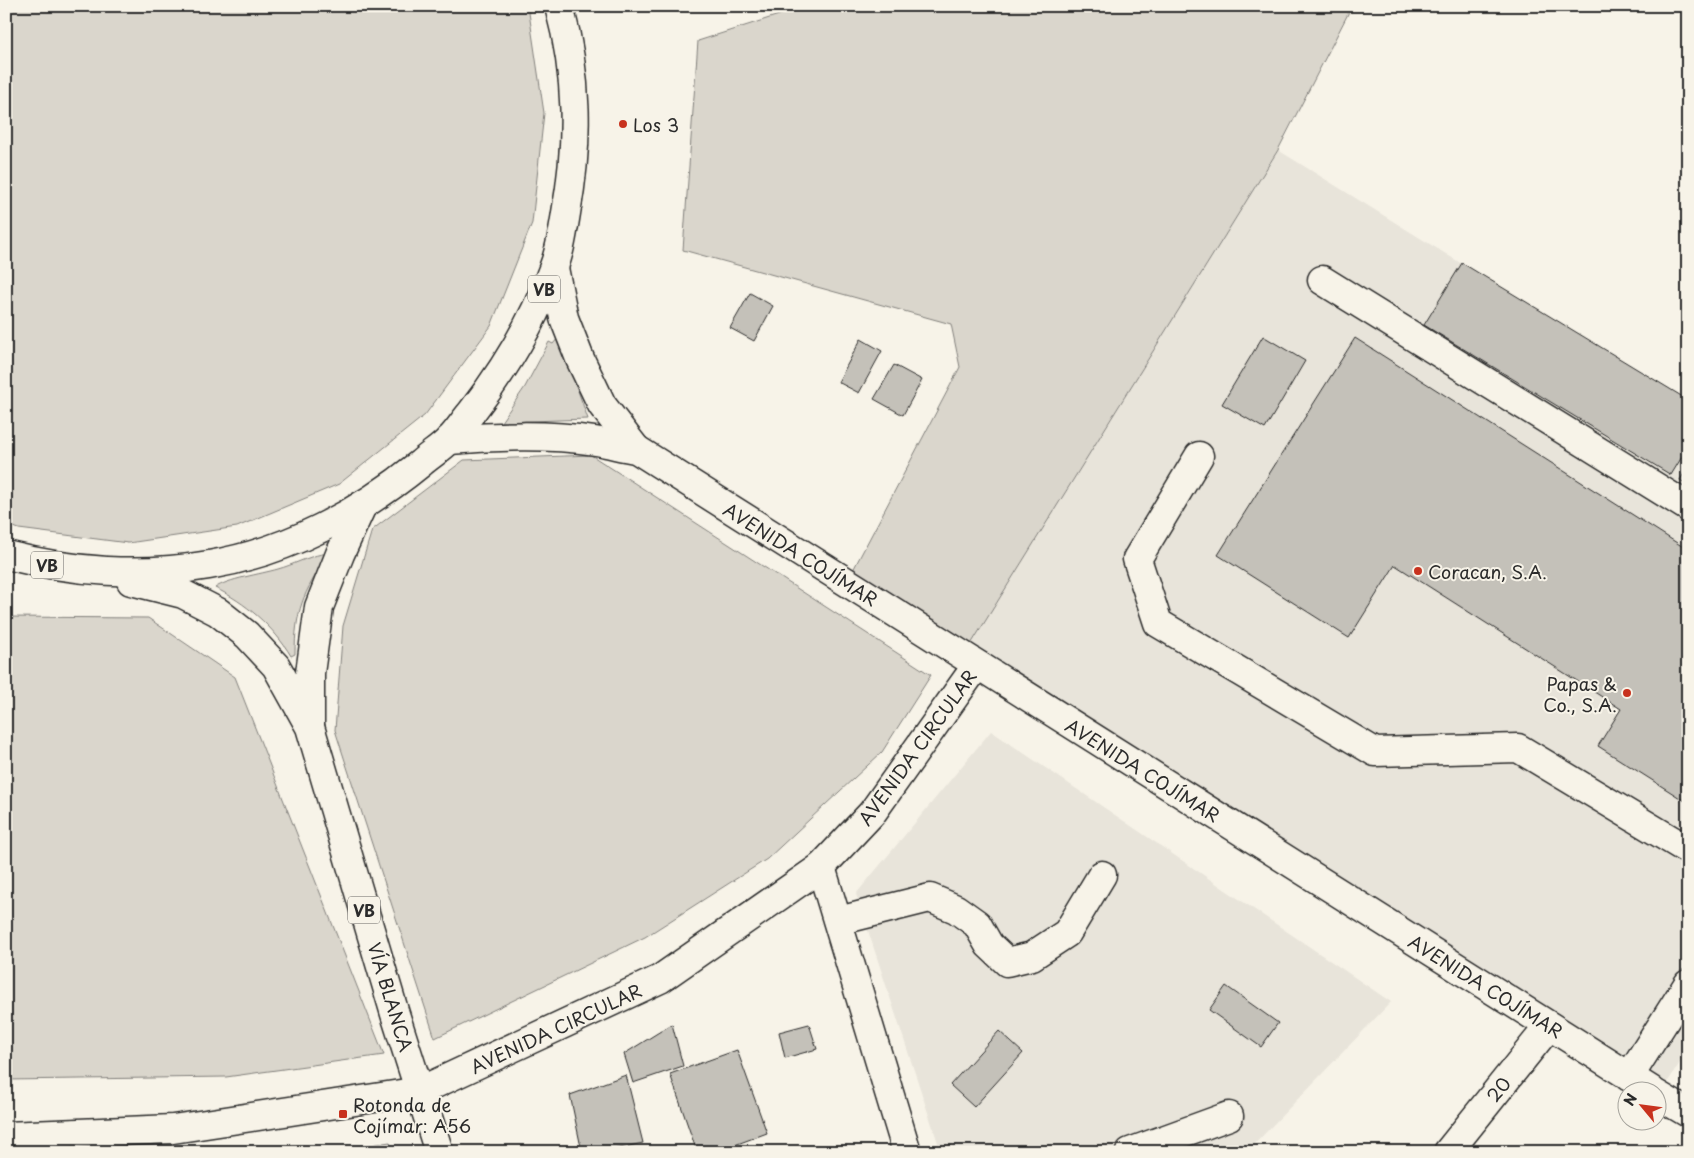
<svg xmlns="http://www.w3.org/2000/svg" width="1694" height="1158" font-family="'Playpen Sans',sans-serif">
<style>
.built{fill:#e8e4da}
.green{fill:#dad6cc;stroke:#82807c}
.building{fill:#c4c1b9;stroke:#2b2b2b}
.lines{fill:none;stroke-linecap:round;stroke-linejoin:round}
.minor-casing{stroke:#2b2b2b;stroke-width:31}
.major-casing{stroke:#2b2b2b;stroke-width:31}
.minor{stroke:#f7f3e8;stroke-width:28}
.major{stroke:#f7f3e8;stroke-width:28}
.poi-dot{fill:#c8321e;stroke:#f7f3e8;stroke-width:2}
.labels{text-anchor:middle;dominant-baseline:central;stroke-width:4;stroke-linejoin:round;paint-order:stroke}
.shield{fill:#f7f3e8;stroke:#686764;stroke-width:1}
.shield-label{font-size:16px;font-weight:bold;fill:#2b2b2b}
.poi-label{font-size:18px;fill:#2b2b2b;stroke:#f7f3e8;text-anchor:start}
.street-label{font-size:18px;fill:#2b2b2b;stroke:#f7f3e8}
</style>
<rect width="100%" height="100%" fill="#f7f3e8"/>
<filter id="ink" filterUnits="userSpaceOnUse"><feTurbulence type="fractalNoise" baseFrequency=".02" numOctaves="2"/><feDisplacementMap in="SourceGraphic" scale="10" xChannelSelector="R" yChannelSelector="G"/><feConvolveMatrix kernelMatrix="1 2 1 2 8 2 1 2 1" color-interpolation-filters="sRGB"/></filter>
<g filter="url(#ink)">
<!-- built -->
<g class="built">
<polygon points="1278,150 1688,404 1688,1050 1667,1083 968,649"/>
<polygon points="991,731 1391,1002 1247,1152 941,1152 856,894"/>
</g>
<!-- green -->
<g class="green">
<polygon points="6,6 528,6 544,113 532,223 491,326 425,415 339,484 237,527 128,543 19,529 6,524"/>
<polygon points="807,6 1352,6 1278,150 968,649 852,572 960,367 951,324 683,250 698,41"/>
<polygon points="558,338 560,340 588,419 501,422 525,387 549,342 553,344"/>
<polygon points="591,455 931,675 882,752 767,859 645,937 435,1038 335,730 343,626 372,530 464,460"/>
<path d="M 322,554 L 326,554 L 327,558 C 303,592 295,612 295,654 L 291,656 C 274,627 245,602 215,588 C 227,579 261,574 278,569 C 293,565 307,557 322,554 Z"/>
<polygon points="6,617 148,618 235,677 384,1055 226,1077 6,1080"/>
<polygon points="390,1142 393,1152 324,1152"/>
</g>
<!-- building -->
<g class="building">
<polygon points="1462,263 1688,400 1688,447 1671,475 1424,325"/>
<polygon points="750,293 773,306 754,341 730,328"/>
<polygon points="1263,336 1305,361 1265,429 1222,404"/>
<polygon points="1355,338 1688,550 1688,803 1598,746 1621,709 1395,565 1349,638 1218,555"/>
<polygon points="861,339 882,351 859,393 838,382"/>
<polygon points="894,365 922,380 903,415 874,399"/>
<polygon points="1688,467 1688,485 1680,480"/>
<polygon points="1226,986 1278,1023 1261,1047 1209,1010"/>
<polygon points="672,1024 683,1066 633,1083 624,1054"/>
<polygon points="809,1024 817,1049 785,1058 779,1032"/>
<polygon points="999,1031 1023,1053 974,1107 950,1085"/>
<polygon points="737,1050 767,1133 716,1152 697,1152 670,1074"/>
<polygon points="626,1075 643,1143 601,1152 582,1152 570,1095"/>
</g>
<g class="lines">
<!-- minor casing -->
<g class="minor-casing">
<g id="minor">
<polyline points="1322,280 1688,507"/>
<polyline points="1199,456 1137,559 1158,623 1375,752 1518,748 1688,850"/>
<polyline points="821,867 907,1152"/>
<polyline points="838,921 930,898 956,909 977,924 989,945 1007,962 1032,956 1067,933 1102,875"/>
<polyline points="1629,1077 1688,984"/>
<polyline points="6,1136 173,1129 420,1091 660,979 821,867 872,813 977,665"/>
<polyline points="1130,1152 1229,1116"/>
<polyline points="1448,1152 1549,1026"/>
</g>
</g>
<!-- major casing -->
<g class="major-casing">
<g id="major">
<polyline points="554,268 564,318 580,359 602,405 636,449"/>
<path d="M 449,440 C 498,436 546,434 595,441 C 609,443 622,447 636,449 L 1651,1090"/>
<path d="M 6,555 C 74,572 139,577 209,565 C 287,552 360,513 421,463 C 430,455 442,448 450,439 C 458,431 464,421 471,413 C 505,369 534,321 553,269 C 560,252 563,232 566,213 C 579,142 578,76 559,6"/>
<polyline points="131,581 183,594 218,612 247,635 276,666 310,727 395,1014 439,1152"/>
<polyline points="310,726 310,673 319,607 340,554 362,506"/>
<polyline points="1656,1094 1688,1113"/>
</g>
</g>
<!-- minor -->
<use href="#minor" class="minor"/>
<!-- major -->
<use href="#major" class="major"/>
</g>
</g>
<!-- markers -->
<g class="poi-dot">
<circle cx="623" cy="124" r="5"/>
<circle cx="1418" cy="571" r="5"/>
<circle cx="1627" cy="693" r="5"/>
<rect x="338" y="1109" width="10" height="10" rx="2.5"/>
</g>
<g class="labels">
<!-- shield labels -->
<g class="shield">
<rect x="528" y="275.5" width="32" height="27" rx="4"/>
<rect x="31" y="551.5" width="32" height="27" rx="4"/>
<rect x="348" y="896.5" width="32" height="27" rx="4"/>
</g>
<g class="shield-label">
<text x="544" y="289">VB</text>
<text x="47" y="565">VB</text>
<text x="364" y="910">VB</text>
</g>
<!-- poi labels -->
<g class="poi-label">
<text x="633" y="124">Los 3</text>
<text x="1428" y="571">Coracan, S.A.</text>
<text x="1617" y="683" text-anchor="end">Papas &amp;<tspan x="1617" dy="21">Co., S.A.</tspan></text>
<text x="353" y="1104">Rotonda de<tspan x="353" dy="21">Cojímar: A56</tspan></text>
</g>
<!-- street labels -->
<g class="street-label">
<text transform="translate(801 554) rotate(32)">AVENIDA COJÍMAR</text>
<text transform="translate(917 747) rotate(-54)">AVENIDA CIRCULAR</text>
<text transform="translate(1143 770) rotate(32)">AVENIDA COJÍMAR</text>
<text transform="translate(1486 986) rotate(32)">AVENIDA COJÍMAR</text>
<text transform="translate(391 997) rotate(73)">VÍA BLANCA</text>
<text transform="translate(556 1028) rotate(-25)">AVENIDA CIRCULAR</text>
<text transform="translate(1498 1089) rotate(-51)">20</text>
</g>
</g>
<!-- margin -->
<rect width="1694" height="1158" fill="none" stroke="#f7f3e8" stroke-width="25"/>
<rect x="12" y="12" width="1669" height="1133" fill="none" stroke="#2b2b2b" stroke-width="2" filter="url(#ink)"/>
<!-- north arrow -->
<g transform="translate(1642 1106) rotate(299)"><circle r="24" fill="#f7f3e8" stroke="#a5a39c"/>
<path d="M0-4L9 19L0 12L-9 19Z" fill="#c8321e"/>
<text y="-8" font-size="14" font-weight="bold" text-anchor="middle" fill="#2b2b2b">N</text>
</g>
</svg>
